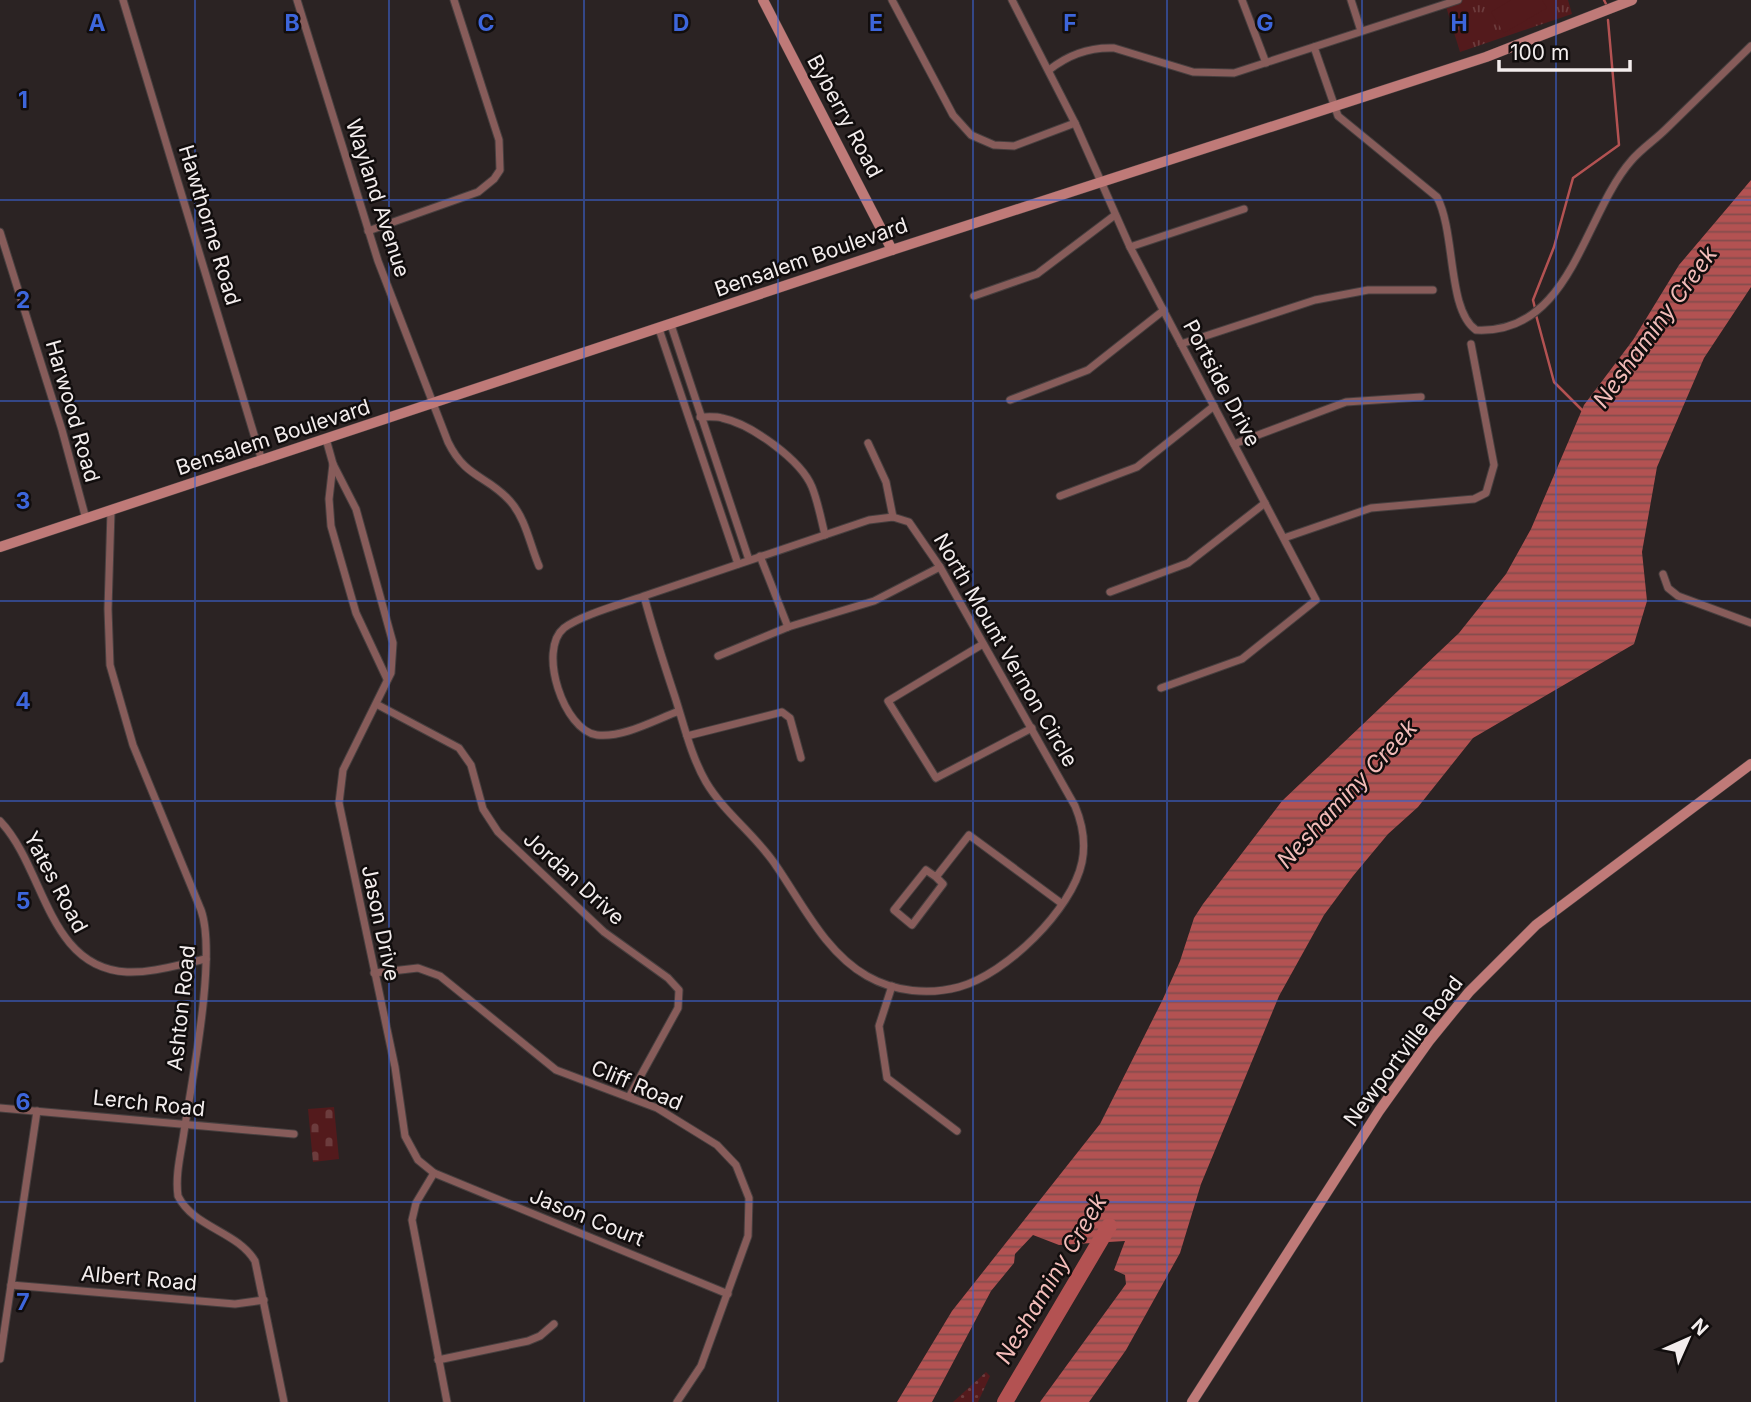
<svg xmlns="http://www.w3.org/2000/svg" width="1751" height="1402" font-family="Inter,sans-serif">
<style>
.grass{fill:url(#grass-dots)}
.cemetery{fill:url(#cemetery-stones)}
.park{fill:url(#park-tufts)}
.garden{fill:#531a1c}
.water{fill:url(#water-rules)}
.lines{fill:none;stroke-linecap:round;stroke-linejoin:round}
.stream{stroke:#b35252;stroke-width:2.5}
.river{stroke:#b35252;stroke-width:16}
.street-casing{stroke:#473f3f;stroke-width:9}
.secondary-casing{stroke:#473f3f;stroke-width:11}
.street{stroke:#875c5a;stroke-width:7}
.secondary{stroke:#bf7a78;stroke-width:10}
.grid{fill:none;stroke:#3d66db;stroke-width:2;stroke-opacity:0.55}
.labels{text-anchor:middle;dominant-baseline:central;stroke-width:5;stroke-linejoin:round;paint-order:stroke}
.street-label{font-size:21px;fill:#f3eded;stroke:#110d0d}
.water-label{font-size:23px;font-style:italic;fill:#f2bcb9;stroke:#110d0d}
.grid-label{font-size:23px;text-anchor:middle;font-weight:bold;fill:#3d66db;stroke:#110d0d;stroke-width:5;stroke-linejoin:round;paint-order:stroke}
</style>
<defs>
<pattern id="grass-dots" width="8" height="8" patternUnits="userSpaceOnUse" patternTransform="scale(1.75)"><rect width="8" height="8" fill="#531a1c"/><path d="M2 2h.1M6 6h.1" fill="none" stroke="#6c3c3d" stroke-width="1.8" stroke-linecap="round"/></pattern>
<pattern id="cemetery-stones" width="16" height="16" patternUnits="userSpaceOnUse" patternTransform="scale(1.75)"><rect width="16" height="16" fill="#531a1c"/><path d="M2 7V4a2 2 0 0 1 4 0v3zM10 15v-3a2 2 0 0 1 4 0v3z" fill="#6c3c3d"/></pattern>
<pattern id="park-tufts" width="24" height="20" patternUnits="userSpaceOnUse" patternTransform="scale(1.75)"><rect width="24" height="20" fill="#531a1c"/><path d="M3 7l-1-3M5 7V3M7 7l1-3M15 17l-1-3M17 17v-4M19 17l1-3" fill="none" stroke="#6c3c3d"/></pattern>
<pattern id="water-rules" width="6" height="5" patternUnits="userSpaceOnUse" patternTransform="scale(1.75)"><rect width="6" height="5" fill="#b35252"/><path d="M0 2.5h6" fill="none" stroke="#834d4d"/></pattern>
</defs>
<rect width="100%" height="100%" fill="#2b2323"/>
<!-- grass -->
<polygon class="grass" points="986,1372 990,1376 978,1402 953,1402"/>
<!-- cemetery -->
<polygon class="cemetery" points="334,1107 339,1159 313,1162 308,1109"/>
<!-- park -->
<polygon class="park" points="1444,0 1568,0 1572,14 1460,52"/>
<!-- garden -->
<polygon class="garden" points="1511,0 1542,0 1547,8 1504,33 1491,12"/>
<!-- water -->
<polygon class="water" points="1751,180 1751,287 1704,358 1657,467 1642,552 1647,601 1634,644 1473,738 1418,807 1388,834 1353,876 1324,915 1279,996 1201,1184 1180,1253 1126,1350 1089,1402 1040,1402 1126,1284 1125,1275 1114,1270 1125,1241 1059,1245 1033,1235 1015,1254 1014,1263 991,1291 932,1402 897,1402 952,1311 1100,1124 1162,1001 1180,961 1194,918 1203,904 1282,801 1459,633 1506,574 1531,529 1584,405 1633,340 1679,265"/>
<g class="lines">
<!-- stream -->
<g class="stream">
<polyline points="1604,0 1606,4"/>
<polyline points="1535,308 1533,300 1554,247 1573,178 1619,145 1608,20"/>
<polyline points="1536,315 1554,382 1584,412"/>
</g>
<!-- river -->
<polyline class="river" points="1005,1402 1109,1226"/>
<!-- street casing -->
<g class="street-casing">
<g id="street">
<polyline points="123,0 262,461"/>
<path d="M 297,0 L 378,261 L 448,442 C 466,479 487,475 510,501 C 526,519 530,545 539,566"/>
<polyline points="892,0 953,115 971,135 994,145 1014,146 1075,123"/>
<polyline points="1012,0 1075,123 1130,247 1316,600 1242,659 1161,688"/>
<polyline points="1242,0 1266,63"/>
<polyline points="1351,0 1361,31"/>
<path d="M 1314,47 L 1338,116 L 1437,197 C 1456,233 1447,310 1476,330 C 1571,335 1583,216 1631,161 C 1641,149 1655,140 1666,129 C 1695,101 1723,73 1751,46"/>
<path d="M 1049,70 C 1069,54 1089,47 1114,48 L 1193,72 L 1234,73 L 1458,0"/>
<polyline points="368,231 478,192 494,179 500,170 499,140 454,0"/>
<polyline points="0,232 62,430 86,519"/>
<polyline points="1130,247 1244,209"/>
<polyline points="974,296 1037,274 1115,215"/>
<polyline points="671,325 749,560"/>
<polyline points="659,329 738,564"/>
<polyline points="1181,344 1315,300 1368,290 1433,290"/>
<polyline points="1010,400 1088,370 1164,310"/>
<path d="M 700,417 C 707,417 715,416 722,418 C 751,424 801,460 812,487 C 818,502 821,519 825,535"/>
<polyline points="326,439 333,464 356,509 393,643 391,673 343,770 339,803 395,1067 405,1136 418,1160 434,1173 728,1294"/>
<polyline points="868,443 886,482 893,517"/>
<polyline points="1234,444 1346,402 1421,397"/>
<polyline points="333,464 329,499 331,526 356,613 387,679"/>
<polyline points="1060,496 1137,467 1214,406"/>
<path d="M 111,511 L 108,609 L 110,665 L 133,745 L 201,910 C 217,955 192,1080 184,1132 C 181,1153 175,1175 178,1196 C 194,1228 237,1231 255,1261 L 284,1402"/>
<polyline points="1284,538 1371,508 1474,499 1486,493 1494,465 1471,344"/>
<polyline points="760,556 788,627"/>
<polyline points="1663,574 1668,588 1678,596 1751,623"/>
<polyline points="1110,592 1188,563 1265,503"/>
<path d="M 644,596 C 653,630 664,664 675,697 C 684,725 691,756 706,782 C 725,814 757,836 777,867 C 803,905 826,953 867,976 C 895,992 929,995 959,987 C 1006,974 1072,910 1082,862 C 1086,842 1083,825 1075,806 L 940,567 L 909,522 L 893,517 L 869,520 L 644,596 C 622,604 581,615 564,628 C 537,650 564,731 597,735 C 623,738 655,720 679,711"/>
<polyline points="983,644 888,701 936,778 1032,728"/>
<polyline points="718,656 788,627 874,601 940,567"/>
<polyline points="378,705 459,748 471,765 483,809 498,832 604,932 668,978 679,990 678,1008 629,1097"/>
<polyline points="687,736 782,712 790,718 801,758"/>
<path d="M 0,821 C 45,868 47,968 127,972 C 153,973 180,964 206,959"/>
<polyline points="936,877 943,884 912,925 894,910 926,870 936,877 969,835 1061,903"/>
<polyline points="374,973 418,968 440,976 556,1070 657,1108 717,1145 736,1165 749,1198 748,1236 701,1366 677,1402"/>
<polyline points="892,986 879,1026 887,1078 957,1131"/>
<polyline points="0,1108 294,1134"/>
<polyline points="434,1173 416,1203 412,1220 447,1402"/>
<polyline points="11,1285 235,1304 264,1300"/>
<polyline points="0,1359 37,1111"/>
<polyline points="438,1360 528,1341 540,1336 554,1324"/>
</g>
</g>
<!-- secondary casing -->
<g class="secondary-casing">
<g id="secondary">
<polyline points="763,0 892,250"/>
<polyline points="0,547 892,250 1486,57 1632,0"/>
<polyline points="1192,1402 1379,1111 1429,1041 1469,992 1536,925 1751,764"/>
</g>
</g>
<!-- street -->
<use href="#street" class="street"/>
<!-- secondary -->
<use href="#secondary" class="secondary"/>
</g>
<!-- grid -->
<path class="grid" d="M 195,0 L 195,1402M 389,0 L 389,1402M 584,0 L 584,1402M 778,0 L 778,1402M 973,0 L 973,1402M 1167,0 L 1167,1402M 1362,0 L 1362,1402M 1556,0 L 1556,1402M 0,200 L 1751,200M 0,401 L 1751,401M 0,601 L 1751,601M 0,801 L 1751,801M 0,1001 L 1751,1001M 0,1202 L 1751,1202"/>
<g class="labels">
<!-- street labels -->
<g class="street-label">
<text transform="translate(845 116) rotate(62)">Byberry Road</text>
<text transform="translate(378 198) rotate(72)">Wayland Avenue</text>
<text transform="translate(210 225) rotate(73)">Hawthorne Road</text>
<text transform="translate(811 257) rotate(-19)">Bensalem Boulevard</text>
<text transform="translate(1222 383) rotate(62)">Portside Drive</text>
<text transform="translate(73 411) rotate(74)">Harwood Road</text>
<text transform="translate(273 437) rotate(-18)">Bensalem Boulevard</text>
<text transform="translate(1006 650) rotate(60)">North Mount Vernon Circle</text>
<text transform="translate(574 878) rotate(42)">Jordan Drive</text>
<text transform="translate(56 882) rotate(62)">Yates Road</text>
<text transform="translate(381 923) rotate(78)">Jason Drive</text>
<text transform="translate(181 1008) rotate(-84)">Ashton Road</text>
<text transform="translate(1403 1051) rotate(-53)">Newportville Road</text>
<text transform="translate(637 1085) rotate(23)">Cliff Road</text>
<text transform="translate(149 1103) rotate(6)">Lerch Road</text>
<text transform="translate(587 1217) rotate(22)">Jason Court</text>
<text transform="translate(139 1278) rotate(5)">Albert Road</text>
</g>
<!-- water labels -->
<g class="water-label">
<text transform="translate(1655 327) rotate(-54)">Neshaminy Creek</text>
<text transform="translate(1347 794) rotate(-47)">Neshaminy Creek</text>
<text transform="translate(1051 1279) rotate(-59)">Neshaminy Creek</text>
</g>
</g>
<g class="grid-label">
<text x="97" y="31">A</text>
<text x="292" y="31">B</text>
<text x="486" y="31">C</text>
<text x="681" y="31">D</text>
<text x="876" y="31">E</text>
<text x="1070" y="31">F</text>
<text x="1265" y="31">G</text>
<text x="1459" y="31">H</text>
<text x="23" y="108">1</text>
<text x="23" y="308">2</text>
<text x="23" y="509">3</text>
<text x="23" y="709">4</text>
<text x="23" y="909">5</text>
<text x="23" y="1110">6</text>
<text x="23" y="1310">7</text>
</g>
<!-- north arrow -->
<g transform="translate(1688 1339) rotate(45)" stroke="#110d0d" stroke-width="5" paint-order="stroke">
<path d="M0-5L12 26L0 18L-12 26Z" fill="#f3eded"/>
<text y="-10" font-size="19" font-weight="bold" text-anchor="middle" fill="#f3eded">N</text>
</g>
<!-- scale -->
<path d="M1499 60v10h131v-10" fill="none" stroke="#f3eded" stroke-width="3.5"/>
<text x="1510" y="60" font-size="21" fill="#f3eded" stroke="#110d0d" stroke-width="5" paint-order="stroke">100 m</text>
</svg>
